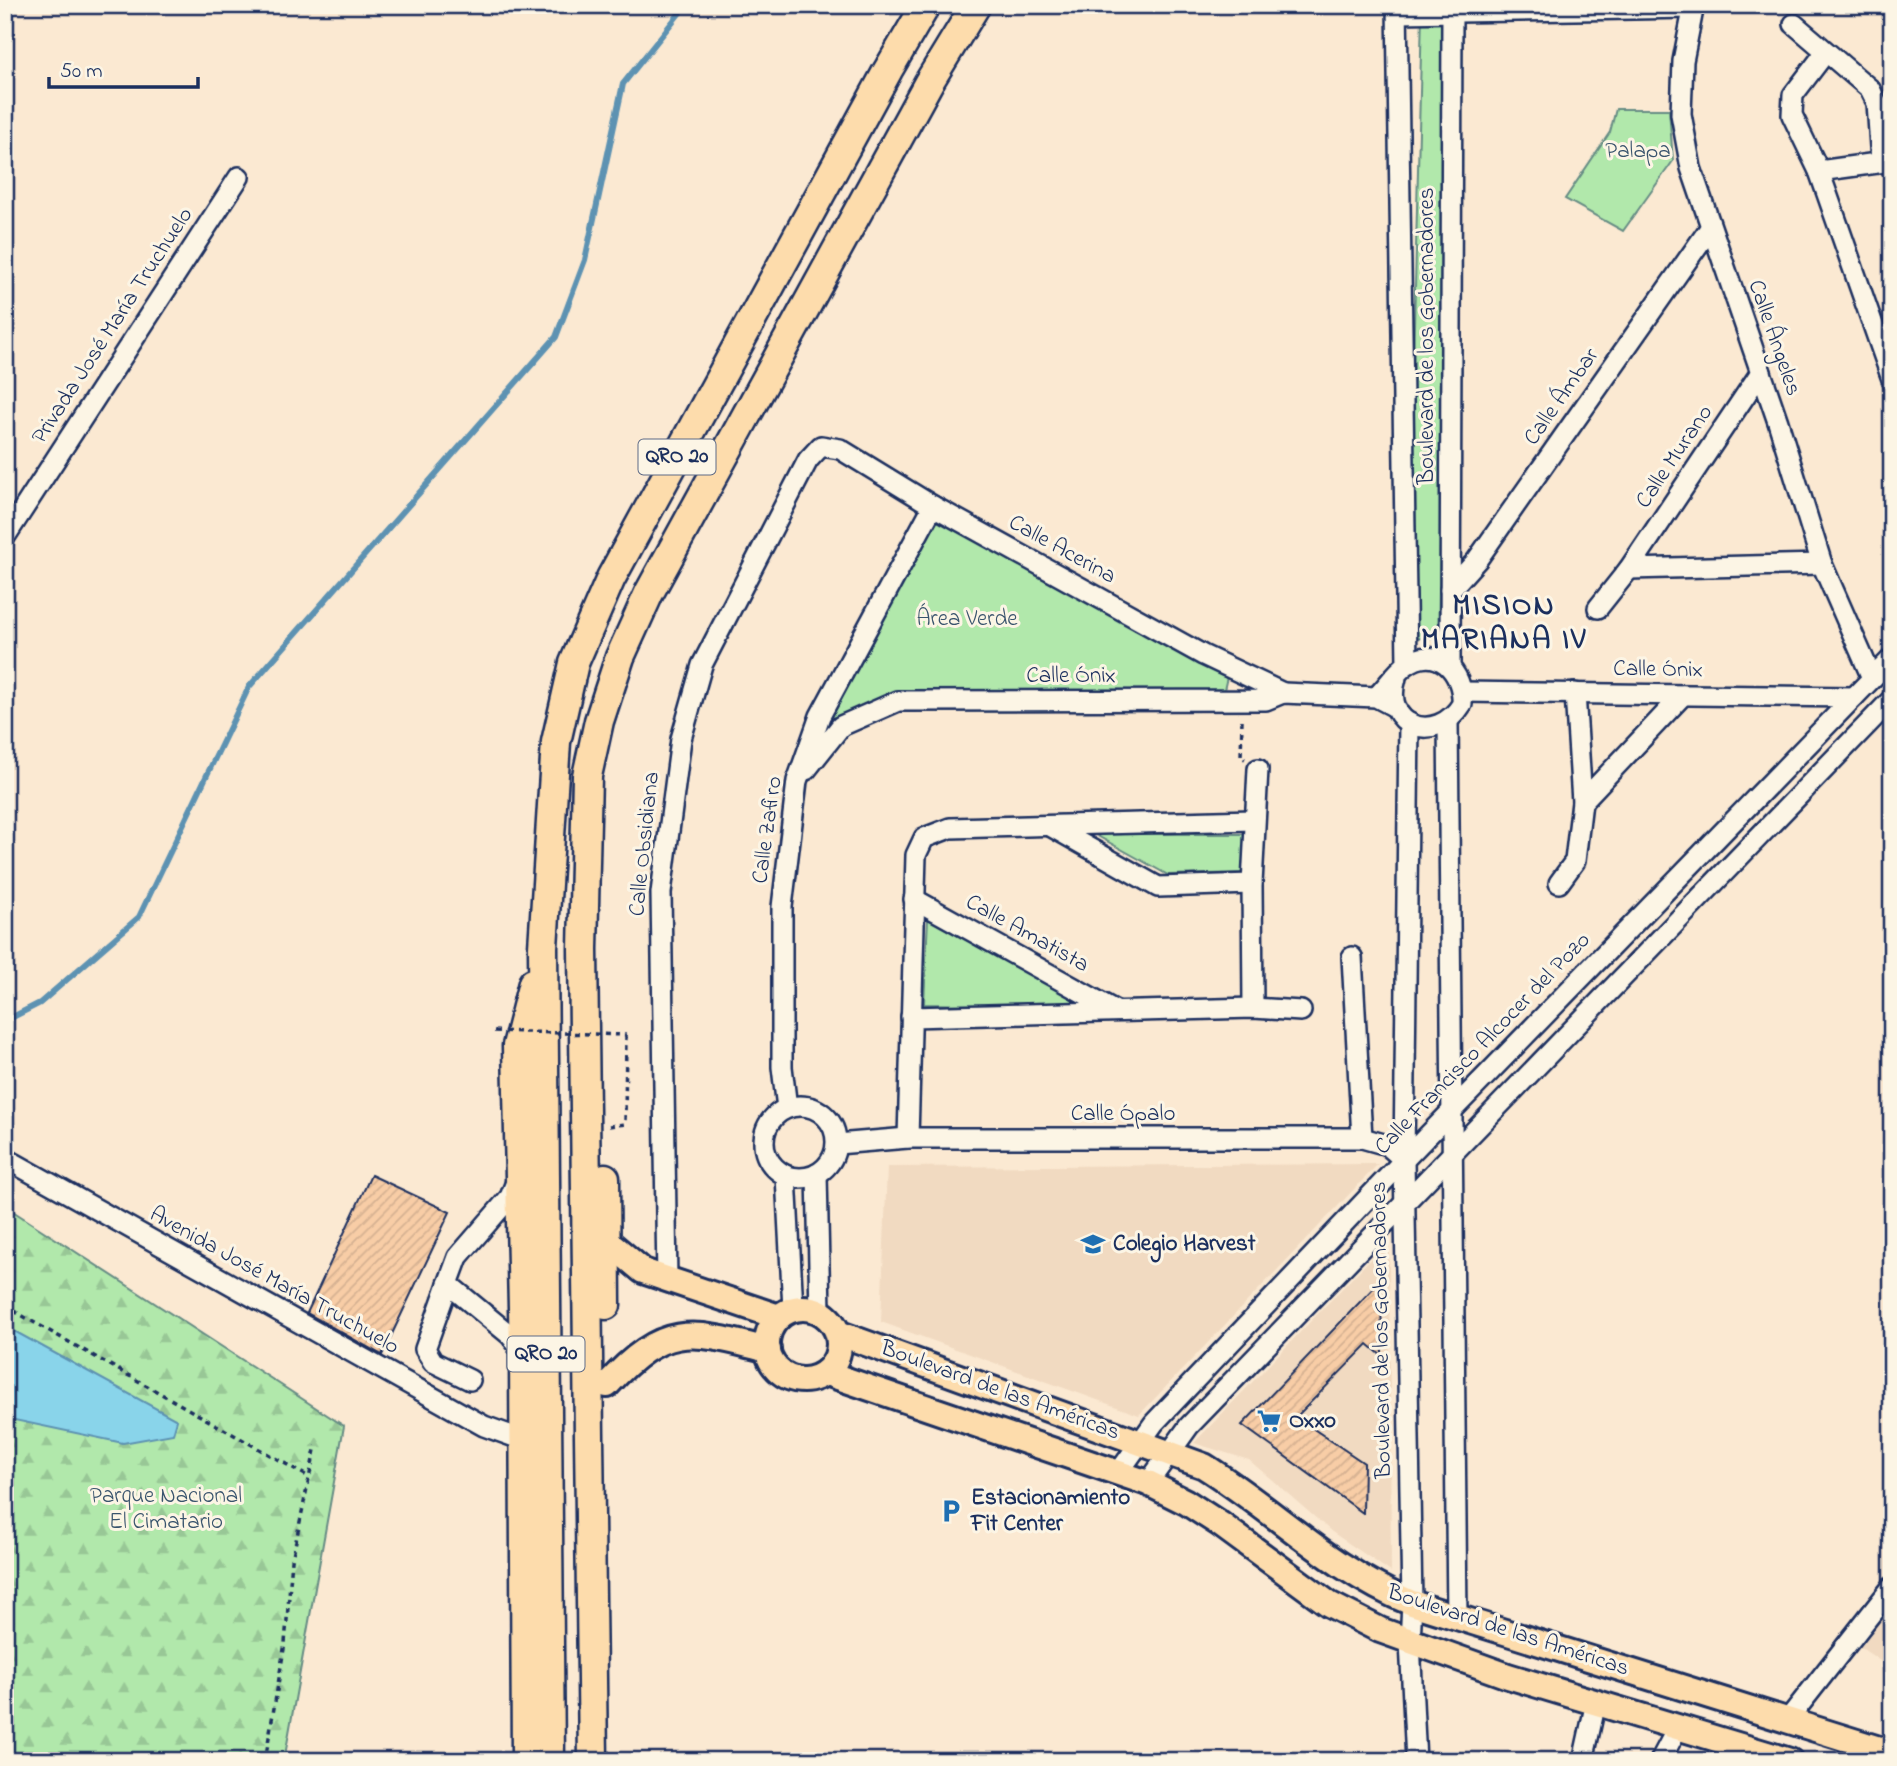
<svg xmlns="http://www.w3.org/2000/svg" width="1897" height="1766" font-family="'Indie Flower',sans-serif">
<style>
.built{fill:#f1dac1}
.green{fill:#b1e8ab;stroke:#668c84;stroke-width:2}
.forest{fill:url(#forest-firs);stroke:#668c84;stroke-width:2}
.water{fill:#89d4ea;stroke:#5d92b2;stroke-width:2}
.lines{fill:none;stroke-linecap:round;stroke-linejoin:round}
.stream{stroke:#5d92b2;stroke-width:6}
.building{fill:url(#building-hatch);stroke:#1b2f5e;stroke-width:2}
.minor-casing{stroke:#1b2f5e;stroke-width:24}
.major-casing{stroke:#1b2f5e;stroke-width:30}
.highway-casing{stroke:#1b2f5e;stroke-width:33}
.path{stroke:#1b2f5e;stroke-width:3.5;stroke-dasharray:5 5;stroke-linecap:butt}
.minor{stroke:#fcf5e5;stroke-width:19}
.major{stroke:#fddcac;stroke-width:24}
.highway{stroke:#fddcac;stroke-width:28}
.path-bridge{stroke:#1b2f5e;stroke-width:3.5;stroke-dasharray:5 5;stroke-linecap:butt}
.labels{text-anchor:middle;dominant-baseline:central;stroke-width:6;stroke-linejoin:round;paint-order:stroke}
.shield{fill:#fcf5e5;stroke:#5e6a86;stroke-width:2}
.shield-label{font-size:21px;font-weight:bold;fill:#1b2f5e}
.park-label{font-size:23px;fill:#39546d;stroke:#fcf5e5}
.street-label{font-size:23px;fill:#1b2f5e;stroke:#fcf5e5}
.poi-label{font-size:23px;font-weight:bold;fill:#1b2f5e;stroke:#fcf5e5;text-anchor:start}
.district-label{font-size:30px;font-weight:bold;letter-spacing:2px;fill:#1b2f5e;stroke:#fcf5e5}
</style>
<defs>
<pattern id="forest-firs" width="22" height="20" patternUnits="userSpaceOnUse" patternTransform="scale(1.75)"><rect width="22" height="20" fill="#b1e8ab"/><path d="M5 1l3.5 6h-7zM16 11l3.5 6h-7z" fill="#98c796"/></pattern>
<pattern id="building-hatch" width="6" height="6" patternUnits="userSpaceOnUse" patternTransform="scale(1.75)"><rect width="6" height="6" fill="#f8cda6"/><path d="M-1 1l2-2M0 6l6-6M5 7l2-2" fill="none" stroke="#d4b091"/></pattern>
</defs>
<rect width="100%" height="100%" fill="#fbe9d2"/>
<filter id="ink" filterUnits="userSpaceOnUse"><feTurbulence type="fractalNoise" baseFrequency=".0143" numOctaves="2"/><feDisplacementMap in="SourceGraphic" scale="14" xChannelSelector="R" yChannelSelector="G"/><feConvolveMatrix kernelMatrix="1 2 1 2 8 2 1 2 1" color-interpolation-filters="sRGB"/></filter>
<g filter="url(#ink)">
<!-- built -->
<g class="built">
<polygon points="1378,1164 1139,1415 881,1322 887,1167"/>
<polygon points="1379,1250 1389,1252 1391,1572 1332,1532 1249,1460 1194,1443"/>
<polygon points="1892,1604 1892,1669 1860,1647"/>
</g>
<!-- green -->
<g class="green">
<polygon points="1422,14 1451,14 1438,639 1406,638"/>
<polygon points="1616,109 1669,109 1673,161 1623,231 1565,199 1610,132"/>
<polygon points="933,509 1227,677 1224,690 1211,695 922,699 819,739 835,699"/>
<polygon points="1094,834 1248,834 1245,873 1168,875"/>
<polygon points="928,918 1091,1007 924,1004"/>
</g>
<!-- forest -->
<polygon class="forest" points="5,1206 344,1426 284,1761 5,1761"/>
<!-- water -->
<polygon class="water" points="5,1326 177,1420 173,1434 123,1443 5,1418"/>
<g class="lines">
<!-- stream -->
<polyline class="stream" points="5,1021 40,1003 139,917 249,687 556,337 585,260 623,84 686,5"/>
</g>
<!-- building -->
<g class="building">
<polygon points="371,1175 450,1212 382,1355 307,1313"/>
<polygon points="1381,1280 1382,1356 1368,1344 1296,1417 1364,1463 1363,1513 1242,1425"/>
</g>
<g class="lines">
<!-- minor casing -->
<g class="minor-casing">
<g id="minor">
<polyline points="1397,5 1407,664"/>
<polyline points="1694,5 1683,61 1681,114 1691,168 1778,422 1822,564 1872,678"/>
<polyline points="1398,13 1692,8"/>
<polyline points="1794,24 1870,89 1877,103 1881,162"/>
<polyline points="1825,53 1793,95 1792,115 1819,171 1892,379"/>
<polyline points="1819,171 1892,161"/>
<polyline points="5,537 239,177"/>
<polyline points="1629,569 1822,564"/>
<polyline points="1450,590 1477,560 1710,228"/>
<polyline points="1598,608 1629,569 1761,372"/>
<polyline points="1450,666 1452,5"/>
<polyline points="1463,692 1854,697"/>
<path d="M 1376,697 C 1386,688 1395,673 1406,665 C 1437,643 1464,672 1462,704 C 1436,746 1381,727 1396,678"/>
<polyline points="1448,721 1457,1619"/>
<polyline points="1409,723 1404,1160 1412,1603 1410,1642 1416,1761"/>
<polyline points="806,770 841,726 898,701 1266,700 1283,693 1376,697 1395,707"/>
<polyline points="1582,802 1683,695"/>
<polyline points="1052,827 1158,887 1252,884"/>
<polyline points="1559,883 1575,861 1582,802 1575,693"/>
<polyline points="914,899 1116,1011"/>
<polyline points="1352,957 1362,1138"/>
<polyline points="1253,1008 1252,884 1258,769"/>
<polyline points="911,1017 1253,1008 1301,1011"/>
<circle cx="800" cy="1142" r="36"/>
<polyline points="787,1108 782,1067 782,907 797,781 820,716 933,506"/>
<polyline points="908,1138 916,855 924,838 950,828 1253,820"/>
<polyline points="837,1144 908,1138 1362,1138 1387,1145 1404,1160"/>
<polyline points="5,1158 484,1426 523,1440"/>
<polyline points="817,1174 820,1312"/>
<polyline points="786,1176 793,1309"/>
<polyline points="518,1177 510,1197 458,1257 448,1284 510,1335 524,1353"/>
<polyline points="667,1280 661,893 681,739 702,665 808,460 821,446 840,449 933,506 1203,655 1283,693"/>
<polyline points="448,1284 425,1349 433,1362 470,1380"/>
<polyline points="1119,1472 1154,1423 1404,1160 1892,658"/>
<polyline points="1148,1483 1189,1426 1892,699"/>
<polyline points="1787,1721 1892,1587"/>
<polyline points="1583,1761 1596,1702"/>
<polyline points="1660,1761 1678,1727"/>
</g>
</g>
<!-- major casing -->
<g class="major-casing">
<g id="major">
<polyline points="606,1240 643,1271 779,1317"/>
<circle cx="803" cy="1344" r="36"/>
<path d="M 838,1333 L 1204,1466 C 1276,1511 1331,1570 1412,1603 L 1892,1753"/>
<polyline points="826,1373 1148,1483 1186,1502 1220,1524 1329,1604 1380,1630 1508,1676 1790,1761"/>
<path d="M 607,1385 C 665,1322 690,1330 768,1350"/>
</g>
</g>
<!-- highway casing -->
<g class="highway-casing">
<g id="highway">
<polyline points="605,1178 606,1305"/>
<polyline points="526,1761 524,1353 517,1046 533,983"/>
<polyline points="550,1761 543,947 556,742 574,663 611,578 888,70 926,5"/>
<polyline points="593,1761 583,949 587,776 599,721 620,657 649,593 929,82 976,5"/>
</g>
</g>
<!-- path -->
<g class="path">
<polyline points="1242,720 1241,757 1245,759"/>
<polyline points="609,1126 625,1124 626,1035"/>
<polyline points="5,1306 309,1477"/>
<polyline points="265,1761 285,1643 292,1560 316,1445"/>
</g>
<!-- minor -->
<use href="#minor" class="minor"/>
<!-- major -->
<use href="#major" class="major"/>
<!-- highway -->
<use href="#highway" class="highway"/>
<!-- path-bridge -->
<polyline class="path-bridge" points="494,1031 626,1035"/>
</g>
</g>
<!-- icons -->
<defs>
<g id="university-bare" transform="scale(1.89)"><path d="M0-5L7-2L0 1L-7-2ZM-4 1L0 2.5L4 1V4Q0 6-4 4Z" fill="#1f6fb2" stroke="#fcf5e5" stroke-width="2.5" paint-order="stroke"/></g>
<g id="supermarket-bare" transform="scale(1.89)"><path d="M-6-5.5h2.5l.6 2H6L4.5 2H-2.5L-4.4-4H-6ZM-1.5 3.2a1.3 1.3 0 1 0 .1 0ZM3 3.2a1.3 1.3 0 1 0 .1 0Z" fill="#1f6fb2" stroke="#fcf5e5" stroke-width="2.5" paint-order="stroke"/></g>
<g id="parking-bare" transform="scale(1.89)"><path d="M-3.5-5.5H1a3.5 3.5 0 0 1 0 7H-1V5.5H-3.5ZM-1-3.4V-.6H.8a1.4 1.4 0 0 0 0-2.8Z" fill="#1f6fb2" stroke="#fcf5e5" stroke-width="2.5" paint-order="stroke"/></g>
</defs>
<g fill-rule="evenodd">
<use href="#university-bare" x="1093" y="1244"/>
<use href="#supermarket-bare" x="1269" y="1421"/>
<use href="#parking-bare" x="951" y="1511"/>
</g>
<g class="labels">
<!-- shield labels -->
<g class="shield">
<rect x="638.5" y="439.5" width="77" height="35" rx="5"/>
<rect x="507.5" y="1336.5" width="77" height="35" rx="5"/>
</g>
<g class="shield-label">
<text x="677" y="457">QRO 20</text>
<text x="546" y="1354">QRO 20</text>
</g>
<!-- park labels -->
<g class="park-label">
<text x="1638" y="151">Palapa</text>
<text x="967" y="619">Área Verde</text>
<text x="166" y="1496">Parque Nacional<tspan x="166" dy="26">El Cimatario</tspan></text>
</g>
<!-- street labels -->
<g class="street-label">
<text transform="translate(113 326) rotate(-57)">Privada José María Truchuelo</text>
<text transform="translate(1427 336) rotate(-90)">Boulevard de los Gobernadores</text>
<text transform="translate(1774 338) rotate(71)">Calle Ángeles</text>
<text transform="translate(1562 397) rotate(-55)">Calle Ámbar</text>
<text transform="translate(1675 457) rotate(-56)">Calle Murano</text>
<text transform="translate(1062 550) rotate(29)">Calle Acerina</text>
<text transform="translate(1658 670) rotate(1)">Calle Ónix</text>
<text x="1071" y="676">Calle Ónix</text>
<text transform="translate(768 830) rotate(-82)">Calle Zafiro</text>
<text transform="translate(645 844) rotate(-84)">Calle Obsidiana</text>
<text transform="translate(1027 934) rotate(29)">Calle Amatista</text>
<text transform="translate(1483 1044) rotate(-46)">Calle Francisco Alcocer del Pozo</text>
<text x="1123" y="1114">Calle Ópalo</text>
<text transform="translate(274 1281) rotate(29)">Avenida José María Truchuelo</text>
<text transform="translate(1382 1330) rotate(-91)">Boulevard de los Gobernadores</text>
<text transform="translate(1000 1391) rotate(20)">Boulevard de las Américas</text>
<text transform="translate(1508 1631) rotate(18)">Boulevard de las Américas</text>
</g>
<!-- poi labels -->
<g class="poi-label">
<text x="1113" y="1244">Colegio Harvest</text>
<text x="1289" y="1421">Oxxo</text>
<text x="971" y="1498">Estacionamiento<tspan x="971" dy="26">Fit Center</tspan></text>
</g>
<!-- district labels -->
<g class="district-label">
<text x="1504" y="607">MISION<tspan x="1504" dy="34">MARIANA IV</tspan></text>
</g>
</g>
<!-- margin -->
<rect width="1897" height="1766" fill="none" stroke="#fcf5e5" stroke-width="28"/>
<rect x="14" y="14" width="1869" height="1738" fill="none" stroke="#1b2f5e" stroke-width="2.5" filter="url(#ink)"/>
<!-- scale -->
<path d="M49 77v10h149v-10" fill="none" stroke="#1b2f5e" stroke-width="3.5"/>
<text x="60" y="77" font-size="21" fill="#1b2f5e" stroke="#fcf5e5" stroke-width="5" paint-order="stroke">50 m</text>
</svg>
